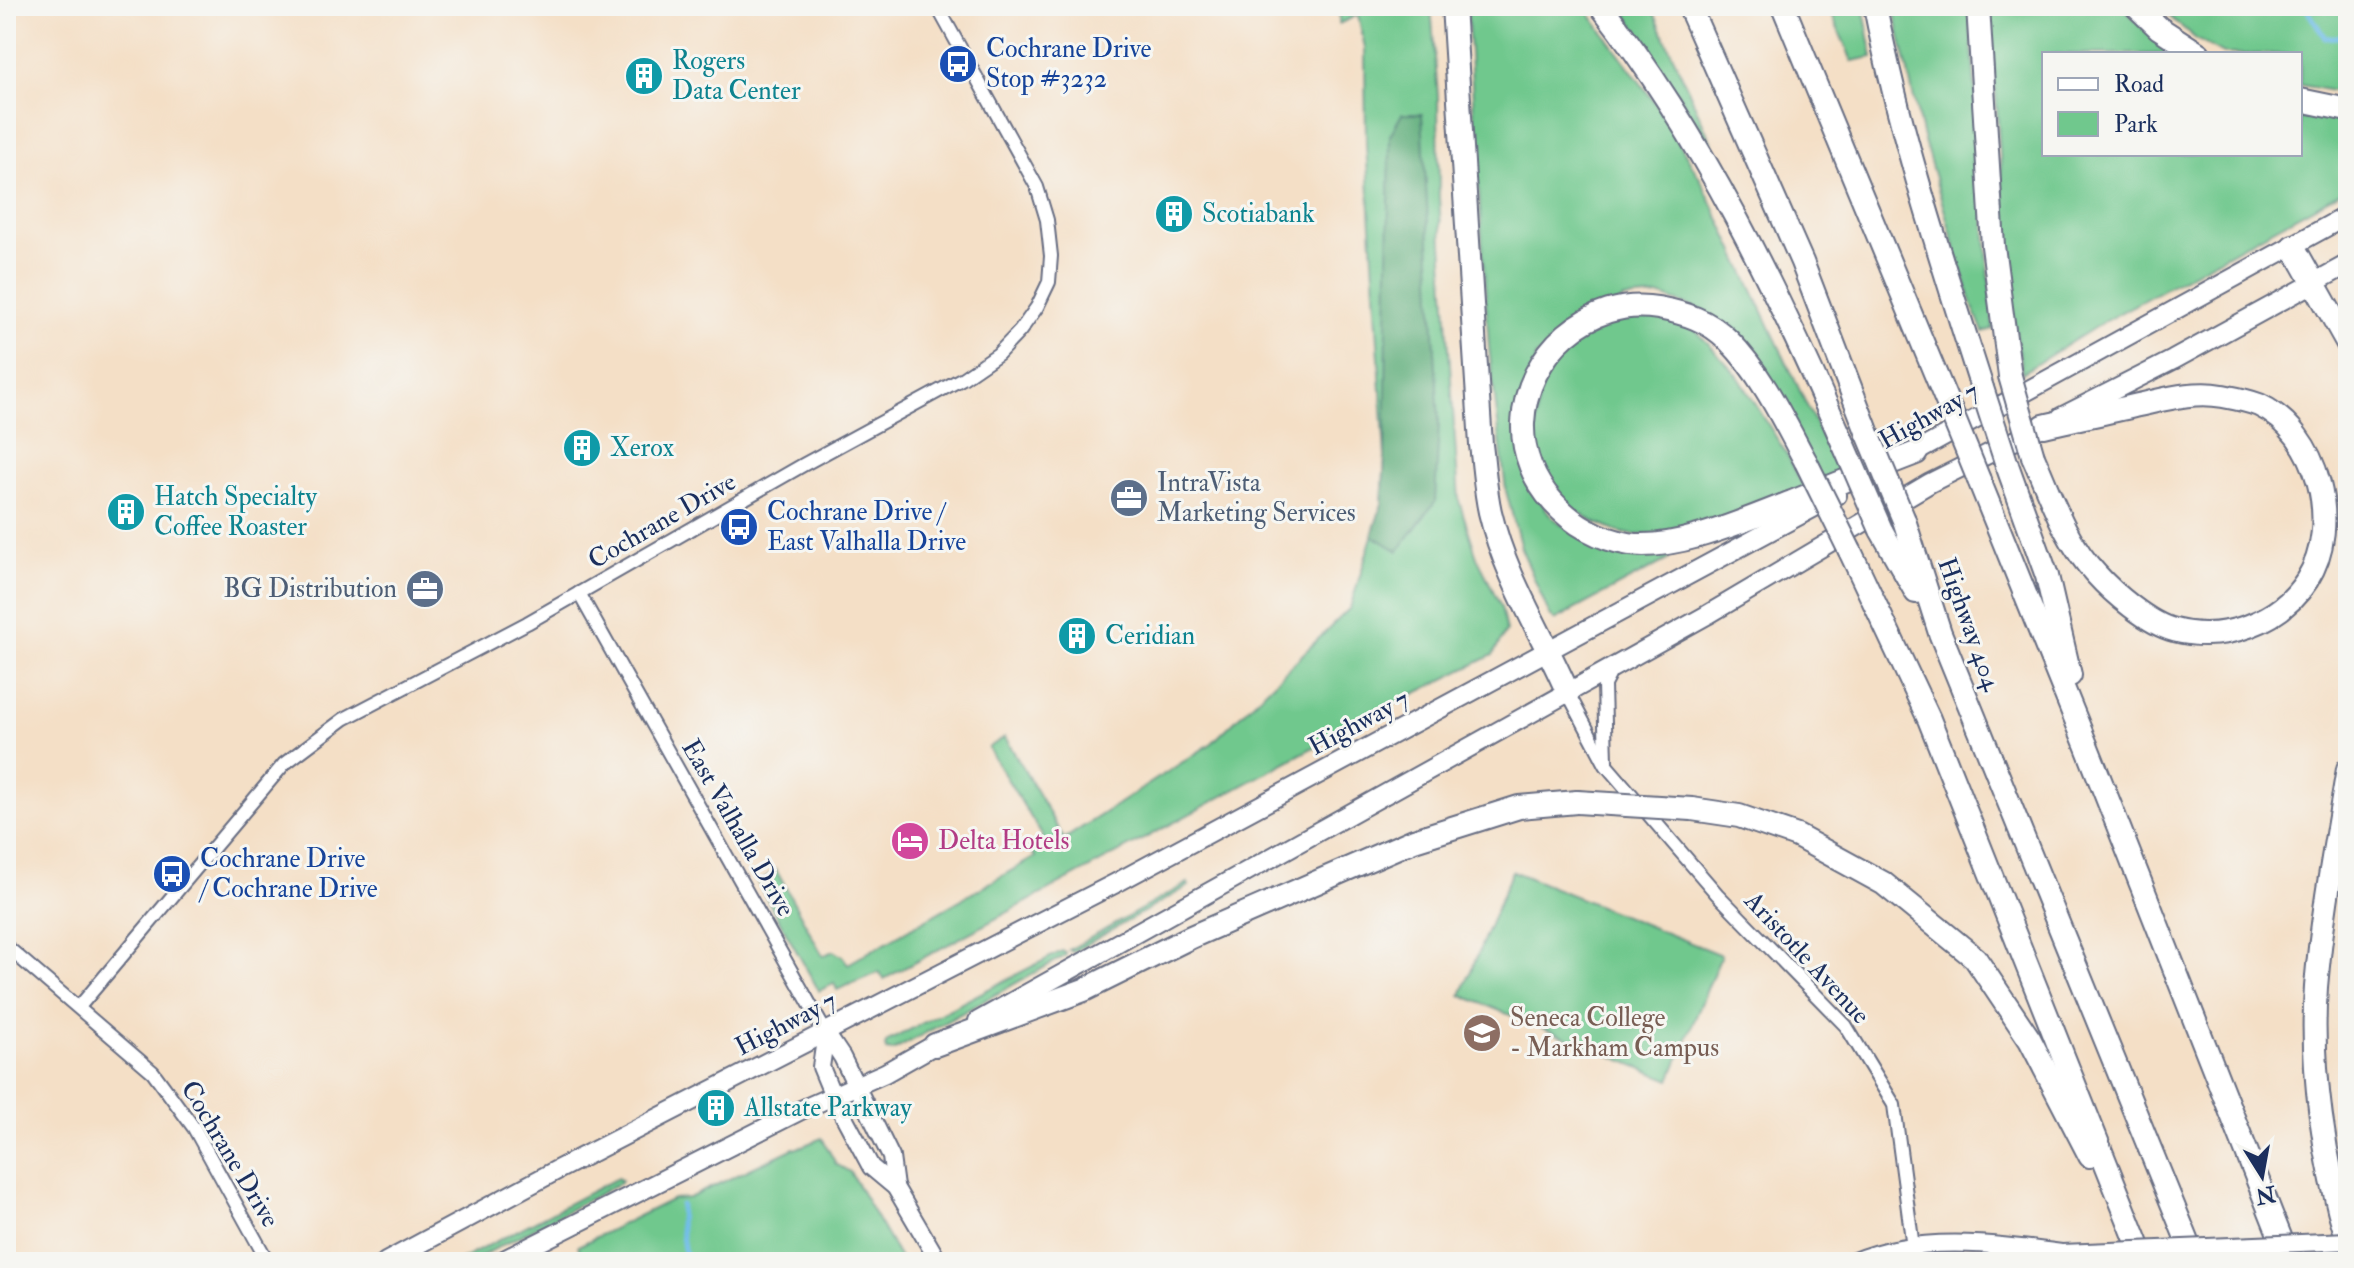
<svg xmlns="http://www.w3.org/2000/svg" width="2354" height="1268" font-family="'IM FELL Double Pica',serif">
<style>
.green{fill:#70c88d;stroke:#467c76;stroke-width:2}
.forest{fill:#5cac78;stroke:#3c6e6b;stroke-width:2}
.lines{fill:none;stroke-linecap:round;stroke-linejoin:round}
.stream{stroke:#70bcea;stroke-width:5}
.street-casing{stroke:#676d82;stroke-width:16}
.secondary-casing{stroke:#676d82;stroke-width:20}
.primary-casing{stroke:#676d82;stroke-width:22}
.highway-casing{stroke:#676d82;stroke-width:26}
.street{stroke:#fff;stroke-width:12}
.secondary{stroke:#fff;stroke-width:16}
.primary{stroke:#fff;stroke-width:18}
.highway{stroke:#fff;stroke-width:22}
.secondary-bridge-casing{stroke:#676d82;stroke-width:20;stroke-linecap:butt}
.highway-bridge-casing{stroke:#676d82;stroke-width:26;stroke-linecap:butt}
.secondary-bridge{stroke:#fff;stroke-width:16}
.highway-bridge{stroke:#fff;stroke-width:22}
.labels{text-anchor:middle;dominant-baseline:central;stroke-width:6;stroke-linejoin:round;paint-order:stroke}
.transit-label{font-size:26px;fill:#164399;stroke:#f6f6f2;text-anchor:start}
.culture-label{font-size:26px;fill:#0d838f;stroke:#f6f6f2;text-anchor:start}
.street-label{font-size:26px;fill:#1b2f5e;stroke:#f6f6f2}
.service-label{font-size:26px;fill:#4e5e75;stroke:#f6f6f2;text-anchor:start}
.hotel-label{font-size:26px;fill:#b23c85;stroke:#f6f6f2;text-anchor:start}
.education-label{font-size:26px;fill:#785e54;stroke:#f6f6f2;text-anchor:start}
</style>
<rect width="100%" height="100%" fill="#f6f6f2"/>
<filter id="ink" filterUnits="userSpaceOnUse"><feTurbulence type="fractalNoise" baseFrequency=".0125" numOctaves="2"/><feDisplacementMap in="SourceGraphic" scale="16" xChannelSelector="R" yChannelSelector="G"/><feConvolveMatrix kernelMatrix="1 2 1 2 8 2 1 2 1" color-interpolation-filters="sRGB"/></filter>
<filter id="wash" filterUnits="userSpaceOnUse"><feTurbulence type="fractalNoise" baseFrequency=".006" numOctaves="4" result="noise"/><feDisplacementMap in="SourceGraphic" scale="32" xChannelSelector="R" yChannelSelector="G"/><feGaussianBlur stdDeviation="1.8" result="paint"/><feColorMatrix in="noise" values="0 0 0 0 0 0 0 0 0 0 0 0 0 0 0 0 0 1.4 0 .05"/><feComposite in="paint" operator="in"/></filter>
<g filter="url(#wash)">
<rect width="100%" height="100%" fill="#f4dfc6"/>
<!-- green -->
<g class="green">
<polygon points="1340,6 1431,6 1438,97 1439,198 1459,501 1477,557 1501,607 1506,631 1493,655 1386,708 884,979 879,972 837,990 834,983 819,991 758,883 776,870 823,956 833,951 843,957 848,964 1035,857 1029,846 1043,837 988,748 1005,737 1064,839 1212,743 1350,608 1382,504 1385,457 1366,144 1365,48 1358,15 1339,24"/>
<polygon points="1467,6 1584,6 1656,104 1702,182 1840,476 1825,484 1707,312 1661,296 1624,299 1535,357 1530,487 1551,516 1574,534 1609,550 1667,550 1669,559 1555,620 1550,616 1521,548 1506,491 1489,348"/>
<polygon points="1621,6 1651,6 1716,153"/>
<polygon points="1828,6 1863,6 1873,57 1852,61"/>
<polygon points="1893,6 1969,6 1993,329 1983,332 1972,304 1922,134"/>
<polygon points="1990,6 2123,6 2140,26 2180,54 2044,54 2044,154 2300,154 2300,110 2348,115 2348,188 2105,321 2022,373 2009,290"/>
<polygon points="2157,6 2348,6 2348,94 2300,85 2300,54 2223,54 2196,39"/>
<path d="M 1652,316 L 1696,330 L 1738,376 L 1789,458 L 1804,488 C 1756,511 1688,535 1635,535 C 1619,534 1602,526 1589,519 C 1573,509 1559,497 1549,482 C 1525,447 1534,373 1568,346 C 1593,326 1620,319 1652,316 Z"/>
<polygon points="1512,871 1721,955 1670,1080 1461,995"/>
<polygon points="1188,883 1189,886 1073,952 1069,950"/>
<polygon points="1062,951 1066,953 1065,956 893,1051 886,1050 885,1045 888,1041"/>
<polygon points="822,1138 836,1164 850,1172 902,1262 585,1262 578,1246 673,1199 689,1198 794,1148 795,1149"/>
<polygon points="617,1178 621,1180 620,1183 470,1262 457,1262"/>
</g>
<!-- forest -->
<polygon class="forest" points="1402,114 1422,114 1439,423 1435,502 1398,551 1372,535 1382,504 1385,457 1390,135"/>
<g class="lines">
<!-- stream -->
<g class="stream">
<polyline points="2305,6 2325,38 2348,36"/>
<polyline points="681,1205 680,1222 686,1262"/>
</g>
</g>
</g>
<g filter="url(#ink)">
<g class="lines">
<!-- street casing -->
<g class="street-casing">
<g id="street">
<polyline points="579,593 826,1033"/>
<polyline points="1568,693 1606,765 1717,894 1846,1026 1894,1105 1915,1262"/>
<polyline points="1606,762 1604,685 1613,668"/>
<polyline points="6,946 153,1072 194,1128 268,1262"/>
<polyline points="79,1007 284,764 344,719 527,623 803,465 963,378 998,354 1020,331 1037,307 1049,282 1051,256 1047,220 1037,187 937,6"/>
</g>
</g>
<!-- secondary casing -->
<g class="secondary-casing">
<g id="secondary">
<polyline points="826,1033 821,1067 833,1096 871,1167 895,1187 939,1262"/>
<polyline points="826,1033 842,1057 891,1157 895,1187"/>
<path d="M 1852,1262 C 1917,1234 1993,1244 2062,1253"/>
<polyline points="2020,1262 2048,1256"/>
</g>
</g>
<!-- primary casing -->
<g class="primary-casing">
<g id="primary">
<polyline points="2061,417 2173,360 2348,264"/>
<polyline points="1905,458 2348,215"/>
<polyline points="978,1021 1707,615 1930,483 2038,429"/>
<polyline points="386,1262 559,1169 1116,883 1837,495"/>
<polyline points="500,1262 801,1110 885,1073 945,1039"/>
</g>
</g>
<!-- highway casing -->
<g class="highway-casing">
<g id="highway">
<path d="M 1453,6 L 1481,445 C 1484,467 1485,490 1490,512 C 1505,577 1542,633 1568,693"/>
<path d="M 1601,6 C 1703,137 1778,293 1844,445"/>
<polyline points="1689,6 1802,262 1868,434"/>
<polyline points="1783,6 1950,409"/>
<path d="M 1875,6 C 1900,136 1942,262 1982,388"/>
<polyline points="1978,6 1993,246 2010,376"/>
<polyline points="2136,6 2159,28 2199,54"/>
<polyline points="2300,100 2348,110"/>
<polyline points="2293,246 2348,344"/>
<path d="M 2033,456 C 2051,497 2065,541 2096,574 C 2113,593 2149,624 2174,630 C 2223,643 2280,623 2307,580 C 2342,525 2319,433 2259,405 C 2249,401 2234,398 2223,396 C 2193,390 2163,400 2134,406 C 2104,413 2074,419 2044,426"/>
<path d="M 1806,462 C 1784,421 1762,374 1728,340 C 1708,320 1685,313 1658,308 C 1589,296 1526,354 1523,423 C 1521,483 1571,535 1629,544 C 1677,551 1747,519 1792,502 C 1833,485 1875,469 1916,453"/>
<polyline points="2007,465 2047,576 2070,675"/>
<polyline points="1979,480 2087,747 2290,1262"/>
<polyline points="1904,520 1940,633 2196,1262"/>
<polyline points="1881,530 1916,592"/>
<polyline points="1850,551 1929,719 2145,1262"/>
<path d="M 2348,769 C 2336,842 2322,914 2316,987 C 2310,1068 2324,1164 2348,1241"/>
<polyline points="1692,809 1739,816 1797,836 1883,883 1975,958 2030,1040 2090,1156"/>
<polyline points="935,1045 1084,990 1191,937 1414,840 1519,807 1577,802"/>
</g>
</g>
<!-- street -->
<use href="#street" class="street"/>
<!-- secondary -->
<use href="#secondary" class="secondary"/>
<!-- primary -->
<use href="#primary" class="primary"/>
<!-- highway -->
<use href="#highway" class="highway"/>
<!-- secondary-bridge casing -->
<g class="secondary-bridge-casing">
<polyline id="secondary-bridge" points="2062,1253 2348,1241"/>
</g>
<!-- highway-bridge casing -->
<g class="highway-bridge-casing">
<g id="highway-bridge">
<polyline points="2010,376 2033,456"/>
<polyline points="1982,388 2007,465"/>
<polyline points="1950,409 1979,480"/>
<polyline points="1868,434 1904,520"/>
<polyline points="1844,445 1881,530"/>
<polyline points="1806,462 1850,551"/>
<polyline points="1577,802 1692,809"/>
</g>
</g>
<!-- secondary-bridge -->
<use href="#secondary-bridge" class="secondary-bridge"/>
<!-- highway-bridge -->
<use href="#highway-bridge" class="highway-bridge"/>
</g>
</g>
<!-- icons -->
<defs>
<g id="bus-disc" transform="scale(2)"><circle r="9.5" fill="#1a4fb4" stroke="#f6f6f2"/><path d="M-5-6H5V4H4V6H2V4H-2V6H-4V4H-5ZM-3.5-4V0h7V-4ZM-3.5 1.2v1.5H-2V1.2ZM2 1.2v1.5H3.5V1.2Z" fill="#fff"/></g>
<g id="building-disc" transform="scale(2)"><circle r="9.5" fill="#0f9aa8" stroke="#f6f6f2"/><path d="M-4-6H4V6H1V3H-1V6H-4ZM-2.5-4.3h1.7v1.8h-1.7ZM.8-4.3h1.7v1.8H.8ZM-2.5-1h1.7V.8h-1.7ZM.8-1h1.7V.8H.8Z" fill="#fff"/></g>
<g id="office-disc" transform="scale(2)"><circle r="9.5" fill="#5c6f8a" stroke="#f6f6f2"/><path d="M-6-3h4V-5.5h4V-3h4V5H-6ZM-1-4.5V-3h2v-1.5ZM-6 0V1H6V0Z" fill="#fff"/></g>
<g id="hotel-disc" transform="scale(2)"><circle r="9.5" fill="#d1479c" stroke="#f6f6f2"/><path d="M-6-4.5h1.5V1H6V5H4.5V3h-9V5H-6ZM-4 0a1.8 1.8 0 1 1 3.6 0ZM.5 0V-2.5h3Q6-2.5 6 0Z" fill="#fff"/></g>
<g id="university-disc" transform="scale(2)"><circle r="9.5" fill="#8d6e63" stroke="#f6f6f2"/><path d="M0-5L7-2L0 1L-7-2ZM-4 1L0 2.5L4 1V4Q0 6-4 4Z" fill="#fff"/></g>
</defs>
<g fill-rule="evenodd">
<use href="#bus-disc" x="958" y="64"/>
<use href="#building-disc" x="644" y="76"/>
<use href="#building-disc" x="1174" y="214"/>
<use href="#building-disc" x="582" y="448"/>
<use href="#office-disc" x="1129" y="498"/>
<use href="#building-disc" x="126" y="512"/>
<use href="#bus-disc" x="739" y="527"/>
<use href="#office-disc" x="425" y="589"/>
<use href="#building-disc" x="1077" y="636"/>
<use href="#hotel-disc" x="910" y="841"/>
<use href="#bus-disc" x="172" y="874"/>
<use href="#university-disc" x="1482" y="1033"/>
<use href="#building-disc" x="716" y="1108"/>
</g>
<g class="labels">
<!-- transit labels -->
<g class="transit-label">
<text x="986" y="49">Cochrane Drive<tspan x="986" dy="30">Stop #3232</tspan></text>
<text x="767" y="512">Cochrane Drive /<tspan x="767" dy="30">East Valhalla Drive</tspan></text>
<text x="200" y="859">Cochrane Drive<tspan x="200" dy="30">/ Cochrane Drive</tspan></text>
</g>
<!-- culture labels -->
<g class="culture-label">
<text x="672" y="61">Rogers<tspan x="672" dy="30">Data Center</tspan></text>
<text x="1202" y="214">Scotiabank</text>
<text x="610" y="448">Xerox</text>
<text x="154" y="497">Hatch Specialty<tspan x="154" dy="30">Coffee Roaster</tspan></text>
<text x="1105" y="636">Ceridian</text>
<text x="744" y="1108">Allstate Parkway</text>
</g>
<!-- street labels -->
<g class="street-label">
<text transform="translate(1929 416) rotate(-29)">Highway 7</text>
<text transform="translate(662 521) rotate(-30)">Cochrane Drive</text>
<text transform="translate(1969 624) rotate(70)">Highway 404</text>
<text transform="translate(1359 723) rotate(-28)">Highway 7</text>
<text transform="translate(738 828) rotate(60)">East Valhalla Drive</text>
<text transform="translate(1807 958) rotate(47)">Aristotle Avenue</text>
<text transform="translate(786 1024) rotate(-27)">Highway 7</text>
<text transform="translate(230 1154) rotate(59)">Cochrane Drive</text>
</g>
<!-- service labels -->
<g class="service-label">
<text x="1157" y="483">IntraVista<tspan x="1157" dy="30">Marketing Services</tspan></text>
<text x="397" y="589" text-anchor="end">BG Distribution</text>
</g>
<!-- hotel labels -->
<g class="hotel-label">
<text x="938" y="841">Delta Hotels</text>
</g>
<!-- education labels -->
<g class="education-label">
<text x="1510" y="1018">Seneca College<tspan x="1510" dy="30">- Markham Campus</tspan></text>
</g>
</g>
<!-- margin -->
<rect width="2354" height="1268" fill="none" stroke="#f6f6f2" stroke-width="32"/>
<!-- legend -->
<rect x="2042" y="52" width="260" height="104" fill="#f6f6f2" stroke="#9ea6b7" stroke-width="2"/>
<rect x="2058" y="78" width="40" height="12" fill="#ffffff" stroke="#9ea6b7" stroke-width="2"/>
<text x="2114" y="92" font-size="24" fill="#1b2f5e">Road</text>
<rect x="2058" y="112" width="40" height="24" fill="#70c88d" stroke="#9ea6b7" stroke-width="2"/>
<text x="2114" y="132" font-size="24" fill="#1b2f5e">Park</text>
<!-- north arrow -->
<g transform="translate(2262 1176) rotate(169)" stroke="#f6f6f2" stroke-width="6" paint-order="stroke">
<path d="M0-6L14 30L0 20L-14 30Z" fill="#1b2f5e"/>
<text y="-12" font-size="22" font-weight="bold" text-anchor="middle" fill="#1b2f5e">N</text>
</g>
</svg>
